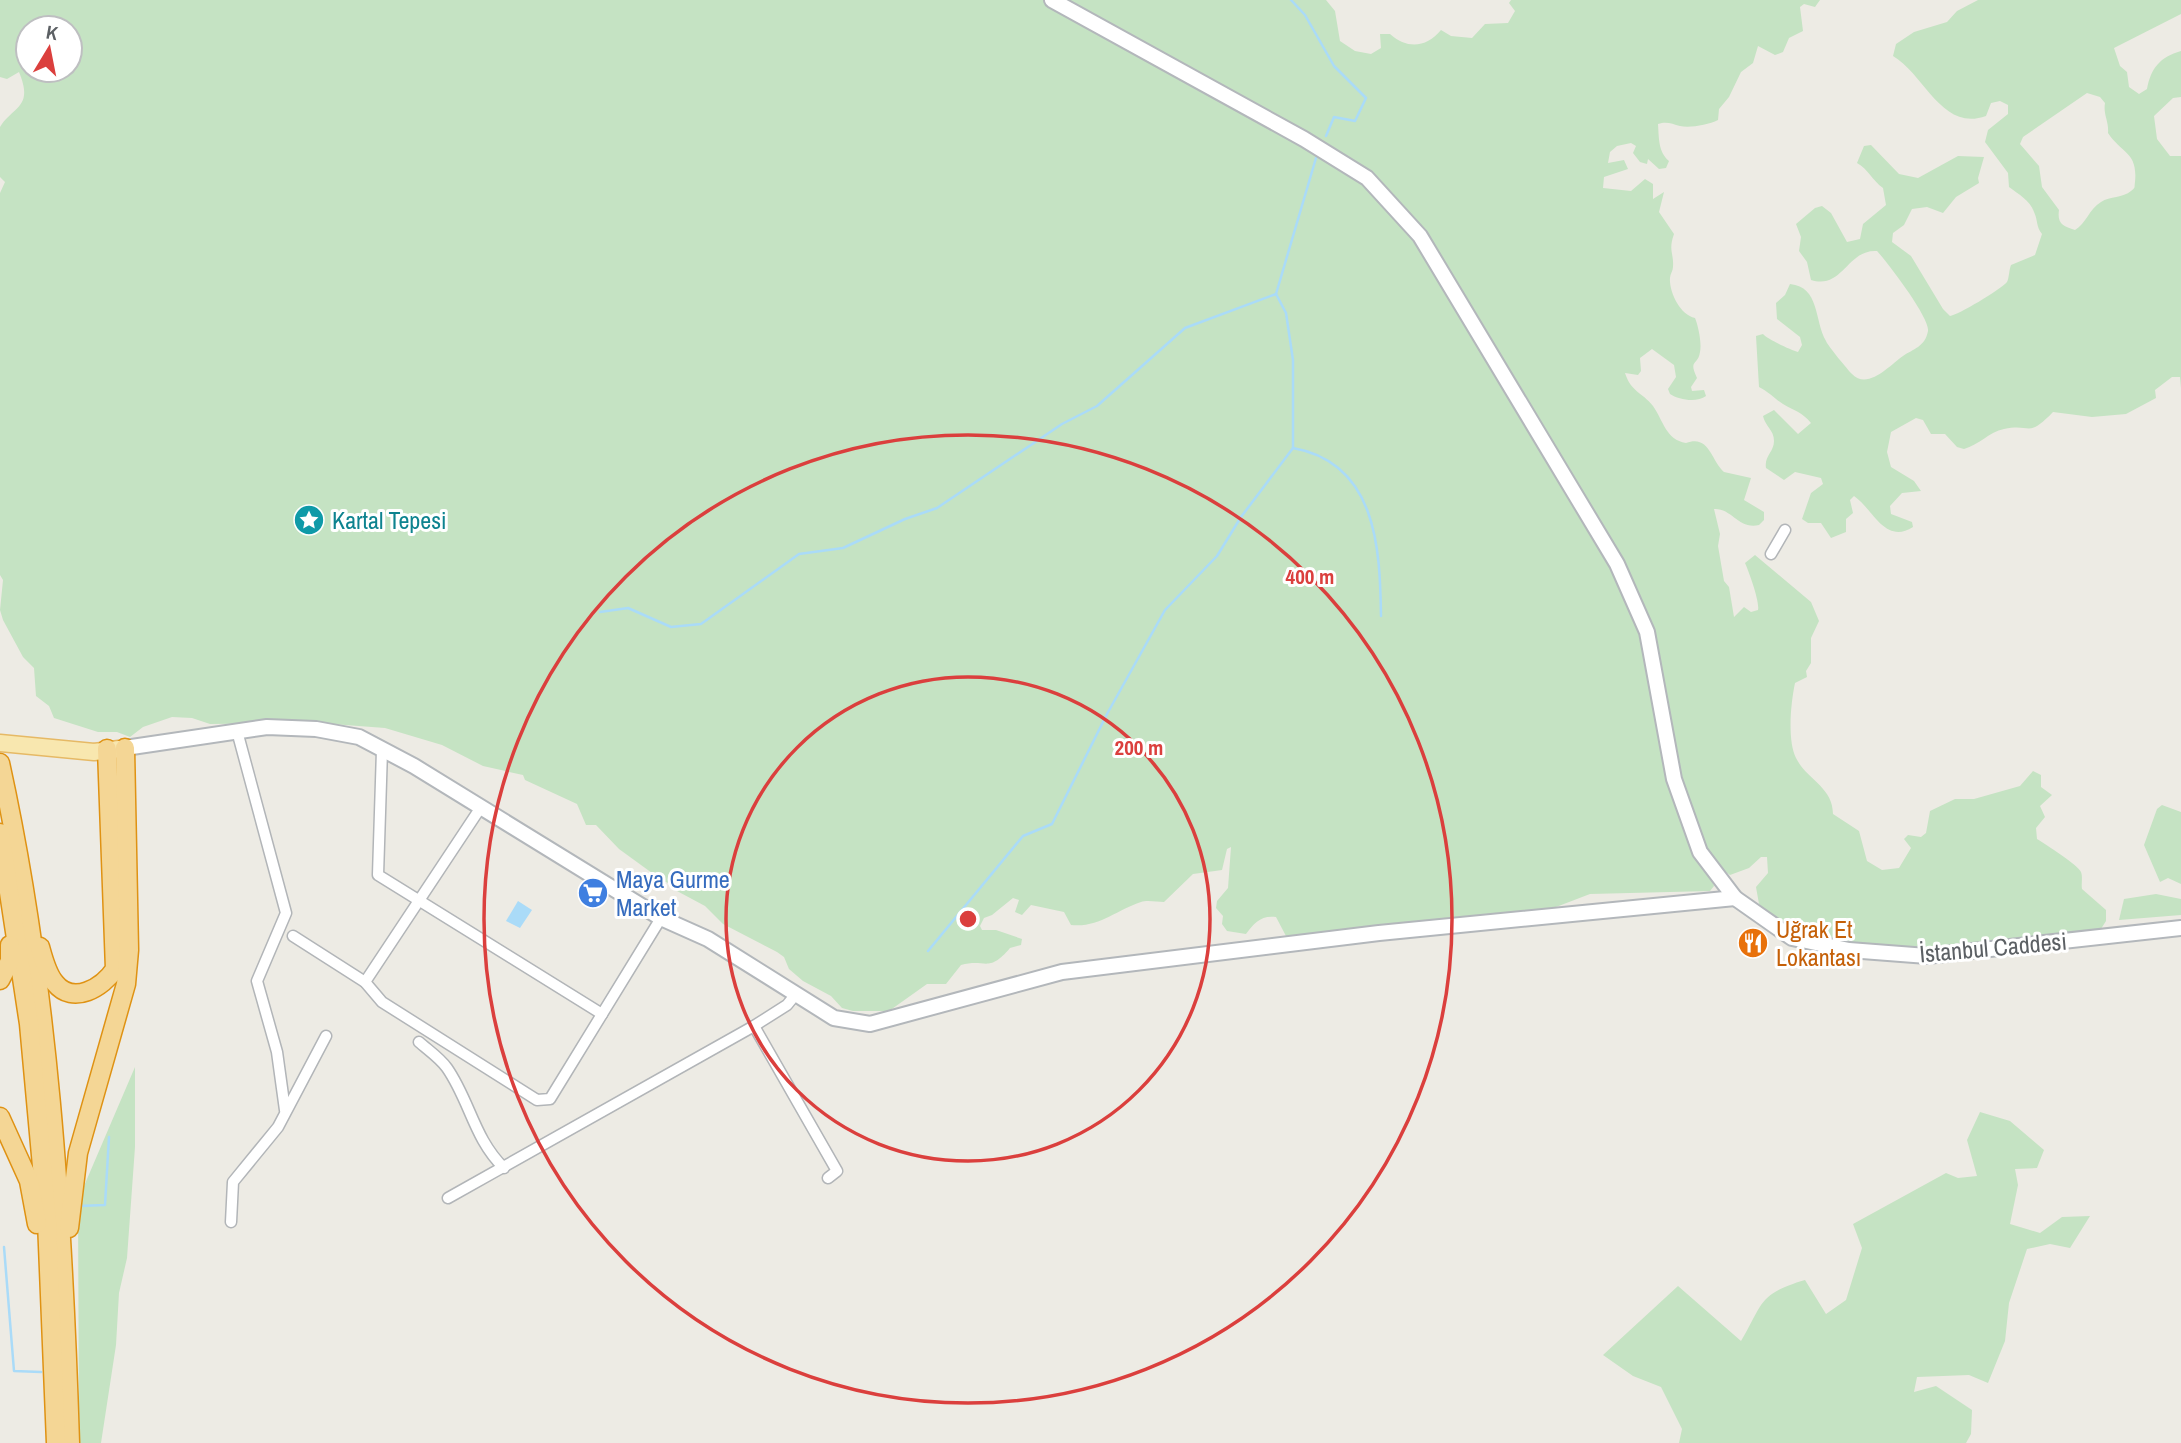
<svg xmlns="http://www.w3.org/2000/svg" width="2181" height="1443" font-family="'Archivo Narrow',sans-serif">
<style>
.green{fill:#c5e3c3;fill-rule:evenodd}
.water{fill:#aadbf8}
.lines{fill:none;stroke-linecap:round;stroke-linejoin:round}
.stream{stroke:#aadbf8;stroke-width:2.5}
.street-casing{stroke:#b2b5b8;stroke-width:13}
.secondary-casing{stroke:#b3b7bb;stroke-width:18}
.primary-casing{stroke:#e6b965;stroke-width:19}
.highway-casing{stroke:#df9213;stroke-width:21}
.street{stroke:#fff;stroke-width:10}
.secondary{stroke:#fff;stroke-width:14}
.primary{stroke:#f8e7af;stroke-width:16}
.highway{stroke:#f4d695;stroke-width:18}
.ring{fill:none;stroke:#db3f3d;stroke-width:3.5}
.labels{text-anchor:middle;dominant-baseline:central;stroke-width:6;stroke-linejoin:round;paint-order:stroke}
.culture-label{font-size:24px;fill:#0d838f;stroke:#fff;text-anchor:start}
.shop-label{font-size:24px;fill:#366cbe;stroke:#fff;text-anchor:start}
.food-label{font-size:24px;fill:#c56008;stroke:#fff;text-anchor:start}
.street-label{font-size:24px;fill:#5c6064;stroke:#fff}
.centre{fill:#db3f3d;stroke:#fff;stroke-width:3.5}
.ring-label{font-size:21px;text-anchor:middle;font-weight:bold;fill:#db3f3d;stroke:#fff;stroke-width:6;stroke-linejoin:round;paint-order:stroke}
</style>
<rect width="100%" height="100%" fill="#edebe4"/>
<!-- green -->
<g class="green">
<path d="M 0,0 L 1326,0 L 1335,11 L 1340,41 L 1355,51 L 1371,54 L 1381,48 L 1380,34 L 1390,34 C 1408,50 1427,47 1441,30 L 1451,36 L 1472,38 L 1485,24 L 1508,23 L 1515,11 L 1509,3 L 1511,0 L 1820,0 L 1815,7 L 1804,4 L 1800,7 L 1803,31 L 1789,38 L 1783,52 L 1775,55 L 1758,46 L 1753,63 L 1741,72 L 1729,97 L 1719,109 L 1718,120 C 1708,125 1690,128 1680,126 C 1672,124 1667,121 1658,124 C 1659,137 1658,152 1669,161 L 1666,168 L 1659,169 L 1648,159 L 1647,164 L 1640,162 L 1633,153 L 1636,146 L 1631,143 L 1617,146 L 1610,152 L 1608,163 L 1624,160 L 1628,169 L 1604,177 L 1603,188 L 1631,191 L 1645,179 L 1653,184 L 1653,199 L 1664,192 L 1659,212 L 1674,234 C 1668,251 1674,253 1673,267 C 1673,271 1670,274 1670,278 C 1669,292 1680,315 1695,318 C 1698,325 1702,343 1700,352 C 1698,366 1688,359 1697,378 L 1691,387 L 1692,391 L 1704,390 L 1706,396 C 1697,403 1679,400 1670,394 L 1668,389 L 1676,377 L 1674,365 L 1652,349 L 1640,358 L 1641,371 L 1638,375 L 1625,373 C 1631,392 1642,392 1653,406 C 1663,420 1666,440 1686,443 C 1709,434 1711,460 1724,472 L 1751,478 L 1744,500 L 1764,512 L 1764,520 L 1759,525 C 1739,530 1732,508 1714,509 L 1720,534 L 1718,546 L 1724,581 L 1729,587 L 1734,617 L 1744,607 L 1751,612 L 1758,610 C 1760,602 1749,572 1745,563 L 1755,555 L 1811,602 L 1819,621 L 1811,638 L 1811,663 L 1806,671 L 1807,677 L 1795,683 C 1791,702 1787,740 1796,758 C 1807,780 1833,787 1833,814 L 1859,831 L 1867,861 L 1882,870 L 1899,868 L 1911,848 L 1904,839 L 1908,835 L 1921,837 L 1926,833 L 1930,811 L 1955,799 L 1974,799 L 2020,786 L 2033,771 L 2041,775 L 2041,787 L 2052,795 L 2040,806 L 2045,817 L 2036,828 L 2037,839 C 2045,844 2078,865 2081,872 C 2083,877 2081,884 2082,889 L 2106,910 L 2106,921 L 2099,932 C 2068,932 2039,939 2009,942 C 1943,948 1878,955 1814,933 C 1793,926 1774,919 1759,904 L 1756,887 L 1768,873 L 1767,857 L 1761,857 L 1749,868 L 1730,875 L 1711,861 L 1707,868 L 1714,886 L 1710,891 L 1590,894 L 1556,907 L 1512,915 L 1286,936 L 1276,917 C 1261,915 1254,923 1246,934 L 1227,931 L 1222,924 L 1223,916 L 1216,908 L 1217,901 L 1228,888 L 1231,847 L 1227,849 L 1222,870 L 1193,874 L 1164,902 C 1157,902 1147,900 1141,902 C 1116,910 1099,928 1071,925 L 1064,912 L 1031,905 L 1022,915 L 1015,912 L 1019,900 L 1013,898 L 992,915 L 984,918 L 980,926 L 982,930 L 996,930 L 1022,939 L 1021,945 L 1010,948 C 988,974 986,958 961,965 L 946,984 L 927,984 L 889,1011 L 853,1011 L 842,1008 L 831,996 L 803,981 L 789,969 L 784,957 L 777,952 L 723,924 L 705,906 L 677,891 L 674,885 L 663,881 L 619,849 L 596,825 L 586,825 L 577,804 L 525,780 L 523,775 L 483,766 L 442,745 L 385,728 L 319,723 L 210,724 L 192,718 L 172,717 L 143,727 L 130,737 L 117,732 L 98,732 L 54,718 L 49,706 L 36,696 L 34,668 L 23,657 L 3,620 L 0,610 L 3,580 L 0,575 L 0,193 L 5,182 L 0,177 L 0,127 C 13,106 34,108 19,72 L 7,79 L 0,77 ZM 28,28 L 70,28 L 70,70 L 28,70 Z"/>
<path d="M 1978,0 L 2181,0 L 2181,14 L 2114,48 L 2120,66 L 2127,72 L 2129,87 L 2139,94 L 2147,89 C 2151,68 2160,57 2181,51 L 2181,97 L 2173,98 L 2154,116 L 2157,139 L 2170,156 L 2181,156 L 2181,388 L 2180,377 L 2172,377 L 2155,390 L 2156,398 L 2126,414 L 2092,417 L 2053,412 C 2027,439 2032,423 2004,429 C 1989,432 1979,445 1964,449 L 1957,447 L 1945,434 L 1931,434 L 1923,420 L 1916,418 L 1891,432 L 1887,452 L 1891,467 L 1914,481 L 1921,491 L 1902,493 L 1890,506 L 1891,514 L 1912,522 L 1913,527 C 1885,545 1873,509 1854,496 L 1850,500 L 1853,513 L 1846,519 L 1846,532 L 1831,538 L 1821,523 L 1808,523 L 1802,519 L 1811,493 L 1823,484 L 1821,478 L 1795,472 L 1784,480 L 1766,468 C 1764,456 1774,452 1774,441 C 1774,430 1765,426 1763,416 L 1774,410 L 1798,434 L 1811,423 C 1802,412 1795,411 1783,404 C 1775,399 1769,392 1759,387 L 1756,336 L 1763,334 C 1767,339 1791,350 1798,352 L 1802,345 L 1800,337 L 1777,319 L 1776,303 L 1785,295 L 1790,284 C 1820,287 1814,320 1826,341 C 1828,346 1848,370 1852,374 C 1868,391 1891,364 1903,356 C 1913,349 1925,347 1928,331 C 1930,318 1888,263 1877,251 C 1847,249 1843,290 1811,280 L 1807,262 L 1799,251 L 1801,237 L 1796,224 L 1815,208 L 1822,206 L 1831,213 L 1847,242 L 1860,239 L 1863,224 L 1886,205 L 1883,188 C 1872,180 1868,169 1857,163 L 1864,146 L 1871,145 L 1899,174 L 1918,178 L 1958,156 L 1984,157 L 1978,178 L 1979,183 L 1956,197 L 1943,213 L 1927,207 L 1912,209 L 1904,225 L 1893,233 L 1892,242 L 1911,256 L 1943,309 L 1950,316 C 1958,315 2000,290 2007,282 C 2009,279 2009,270 2011,265 L 2035,255 L 2042,234 C 2036,227 2038,220 2034,212 C 2030,200 2018,194 2009,187 L 2008,173 L 1985,142 L 1988,130 L 2008,114 L 2008,105 L 2000,101 L 1991,103 L 1986,116 C 1942,132 1925,75 1893,56 L 1896,44 L 1914,32 L 1947,22 L 1957,11 ZM 2087,93 L 2100,97 L 2105,103 C 2103,115 2109,121 2108,133 C 2122,154 2138,152 2135,182 C 2134,188 2136,187 2131,191 C 2123,198 2110,196 2101,202 C 2089,209 2086,224 2075,230 C 2063,226 2057,224 2059,210 L 2042,187 L 2039,166 L 2020,144 L 2023,137 Z"/>
<polygon points="2162,805 2181,812 2181,884 2168,878 2160,882 2144,845 2157,809"/>
<polygon points="2156,894 2181,899 2181,915 2119,920 2124,899"/>
<polygon points="135,1067 135,1147 127,1258 119,1293 116,1345 101,1443 79,1443 78,1200"/>
<path d="M 1980,1112 L 2010,1121 L 2044,1150 L 2037,1168 L 2015,1169 L 2018,1185 L 2010,1224 L 2040,1233 L 2062,1217 L 2090,1216 L 2070,1248 L 2050,1244 L 2027,1249 L 2009,1303 L 2005,1341 L 1988,1383 L 1969,1375 L 1917,1377 L 1914,1392 L 1936,1386 L 1972,1410 L 1971,1434 L 1966,1443 L 1679,1443 L 1682,1429 L 1661,1387 L 1633,1376 L 1603,1355 L 1678,1286 L 1741,1341 C 1764,1302 1758,1294 1805,1280 L 1826,1314 L 1846,1300 L 1862,1248 L 1853,1224 L 1946,1173 L 1958,1178 L 1977,1176 L 1967,1140 Z"/>
</g>
<!-- water -->
<polygon class="water" points="518,901 532,910 520,928 506,921"/>
<g class="lines">
<!-- stream -->
<g class="stream">
<polyline points="1291,0 1305,15 1334,66 1366,98 1355,121 1334,117 1326,136"/>
<path d="M 1293,448 C 1377,463 1380,549 1381,616"/>
<polyline points="600,612 628,608 671,627 701,624 799,554 843,548 905,519 937,508 1062,424 1097,406 1185,328 1276,294 1316,158"/>
<polyline points="928,951 1023,836 1052,824 1107,714 1165,610 1217,556 1241,517 1293,448 1293,360 1286,313 1276,294"/>
<polyline points="79,1206 105,1205 109,1137"/>
<polyline points="4,1247 14,1371 41,1372"/>
</g>
<!-- street casing -->
<g class="street-casing">
<g id="street">
<polyline points="1771,554 1785,530"/>
<polyline points="237,731 286,913 257,981 277,1052 285,1110"/>
<polyline points="382,750 378,875 602,1014"/>
<polyline points="293,936 365,982 382,1002 537,1100 550,1099 661,918"/>
<polyline points="365,982 481,807"/>
<polyline points="754,1026 837,1171 828,1178"/>
<path d="M 419,1042 C 428,1050 440,1058 447,1068 C 470,1101 474,1139 504,1168"/>
<polyline points="448,1198 754,1026 787,1005 796,994"/>
<polyline points="231,1222 233,1182 278,1127 326,1036"/>
</g>
</g>
<!-- secondary casing -->
<g class="secondary-casing">
<g id="secondary">
<polyline points="1052,0 1304,139 1367,178 1420,236 1617,564 1647,632 1674,779 1700,852 1735,898 1792,938 1849,950 1927,956 2181,928"/>
<polyline points="125,748 267,727 316,729 359,737 414,766 661,918 708,939 834,1018 870,1024 1062,972 1379,933 1735,898"/>
</g>
</g>
<!-- primary casing -->
<g class="primary-casing">
<polyline id="primary" points="0,743 94,752 119,749"/>
</g>
<!-- highway casing -->
<g class="highway-casing">
<g id="highway">
<path d="M 0,763 C 49,986 63,1216 70,1443"/>
<polyline points="0,833 29,1024 47,1221 56,1443"/>
<path d="M 40,947 C 43,958 47,974 55,983 C 73,1006 103,987 115,969 L 107,749"/>
<polyline points="0,980 10,961 10,945"/>
<polyline points="0,1117 29,1181 37,1224"/>
<polyline points="69,1228 78,1153 126,984 129,950 125,748"/>
</g>
</g>
<!-- street -->
<use href="#street" class="street"/>
<!-- secondary -->
<use href="#secondary" class="secondary"/>
<!-- primary -->
<use href="#primary" class="primary"/>
<!-- highway -->
<use href="#highway" class="highway"/>
</g>
<!-- distance rings -->
<g class="ring">
<circle cx="968" cy="919" r="242"/>
<circle cx="968" cy="919" r="484"/>
</g>
<!-- icons -->
<defs>
<g id="sight-disc" transform="scale(1.575)"><circle r="9.5" fill="#0f9aa8" stroke="#fff"/><path d="M0-6L1.8-2.2L6-1.7L2.9 1.2L3.7 5.4L0 3.3L-3.7 5.4L-2.9 1.2L-6-1.7L-1.8-2.2Z" fill="#fff"/></g>
<g id="supermarket-disc" transform="scale(1.575)"><circle r="9.5" fill="#3f7fe0" stroke="#fff"/><path d="M-6-5.5h2.5l.6 2H6L4.5 2H-2.5L-4.4-4H-6ZM-1.5 3.2a1.3 1.3 0 1 0 .1 0ZM3 3.2a1.3 1.3 0 1 0 .1 0Z" fill="#fff"/></g>
<g id="restaurant-disc" transform="scale(1.575)"><circle r="9.5" fill="#e8710a" stroke="#fff"/><path d="M-5-6h1v4h1v-4h1v4h1v-4h1v5L-1.5 .5V6h-2V.5L-5-1ZM5-6V6H3V1.5H1.5Q1.5-4 5-6Z" fill="#fff"/></g>
</defs>
<g fill-rule="evenodd">
<use href="#sight-disc" x="309" y="520"/>
<use href="#supermarket-disc" x="593" y="893"/>
<use href="#restaurant-disc" x="1753" y="943"/>
</g>
<g class="labels">
<!-- culture labels -->
<g class="culture-label">
<text x="332" y="520">Kartal Tepesi</text>
</g>
<!-- shop labels -->
<g class="shop-label">
<text x="616" y="879">Maya Gurme<tspan x="616" dy="28">Market</tspan></text>
</g>
<!-- food labels -->
<g class="food-label">
<text x="1776" y="929">Uğrak Et<tspan x="1776" dy="28">Lokantası</tspan></text>
</g>
<!-- street labels -->
<g class="street-label">
<text transform="translate(1993 947) rotate(-5)">İstanbul Caddesi</text>
</g>
</g>
<circle cx="968" cy="919" r="10" class="centre"/>
<g class="ring-label">
<text x="1310" y="584">400 m</text>
<text x="1139" y="755">200 m</text>
</g>
<!-- north arrow -->
<g transform="translate(49 49) rotate(10)"><circle r="33" fill="#ffffff" stroke="#bebfc1" stroke-width="2"/>
<path d="M0-5L12 26L0 18L-12 26Z" fill="#db3f3d"/>
<text y="-10" font-size="19" font-weight="bold" text-anchor="middle" fill="#5c6064">K</text>
</g>
</svg>
